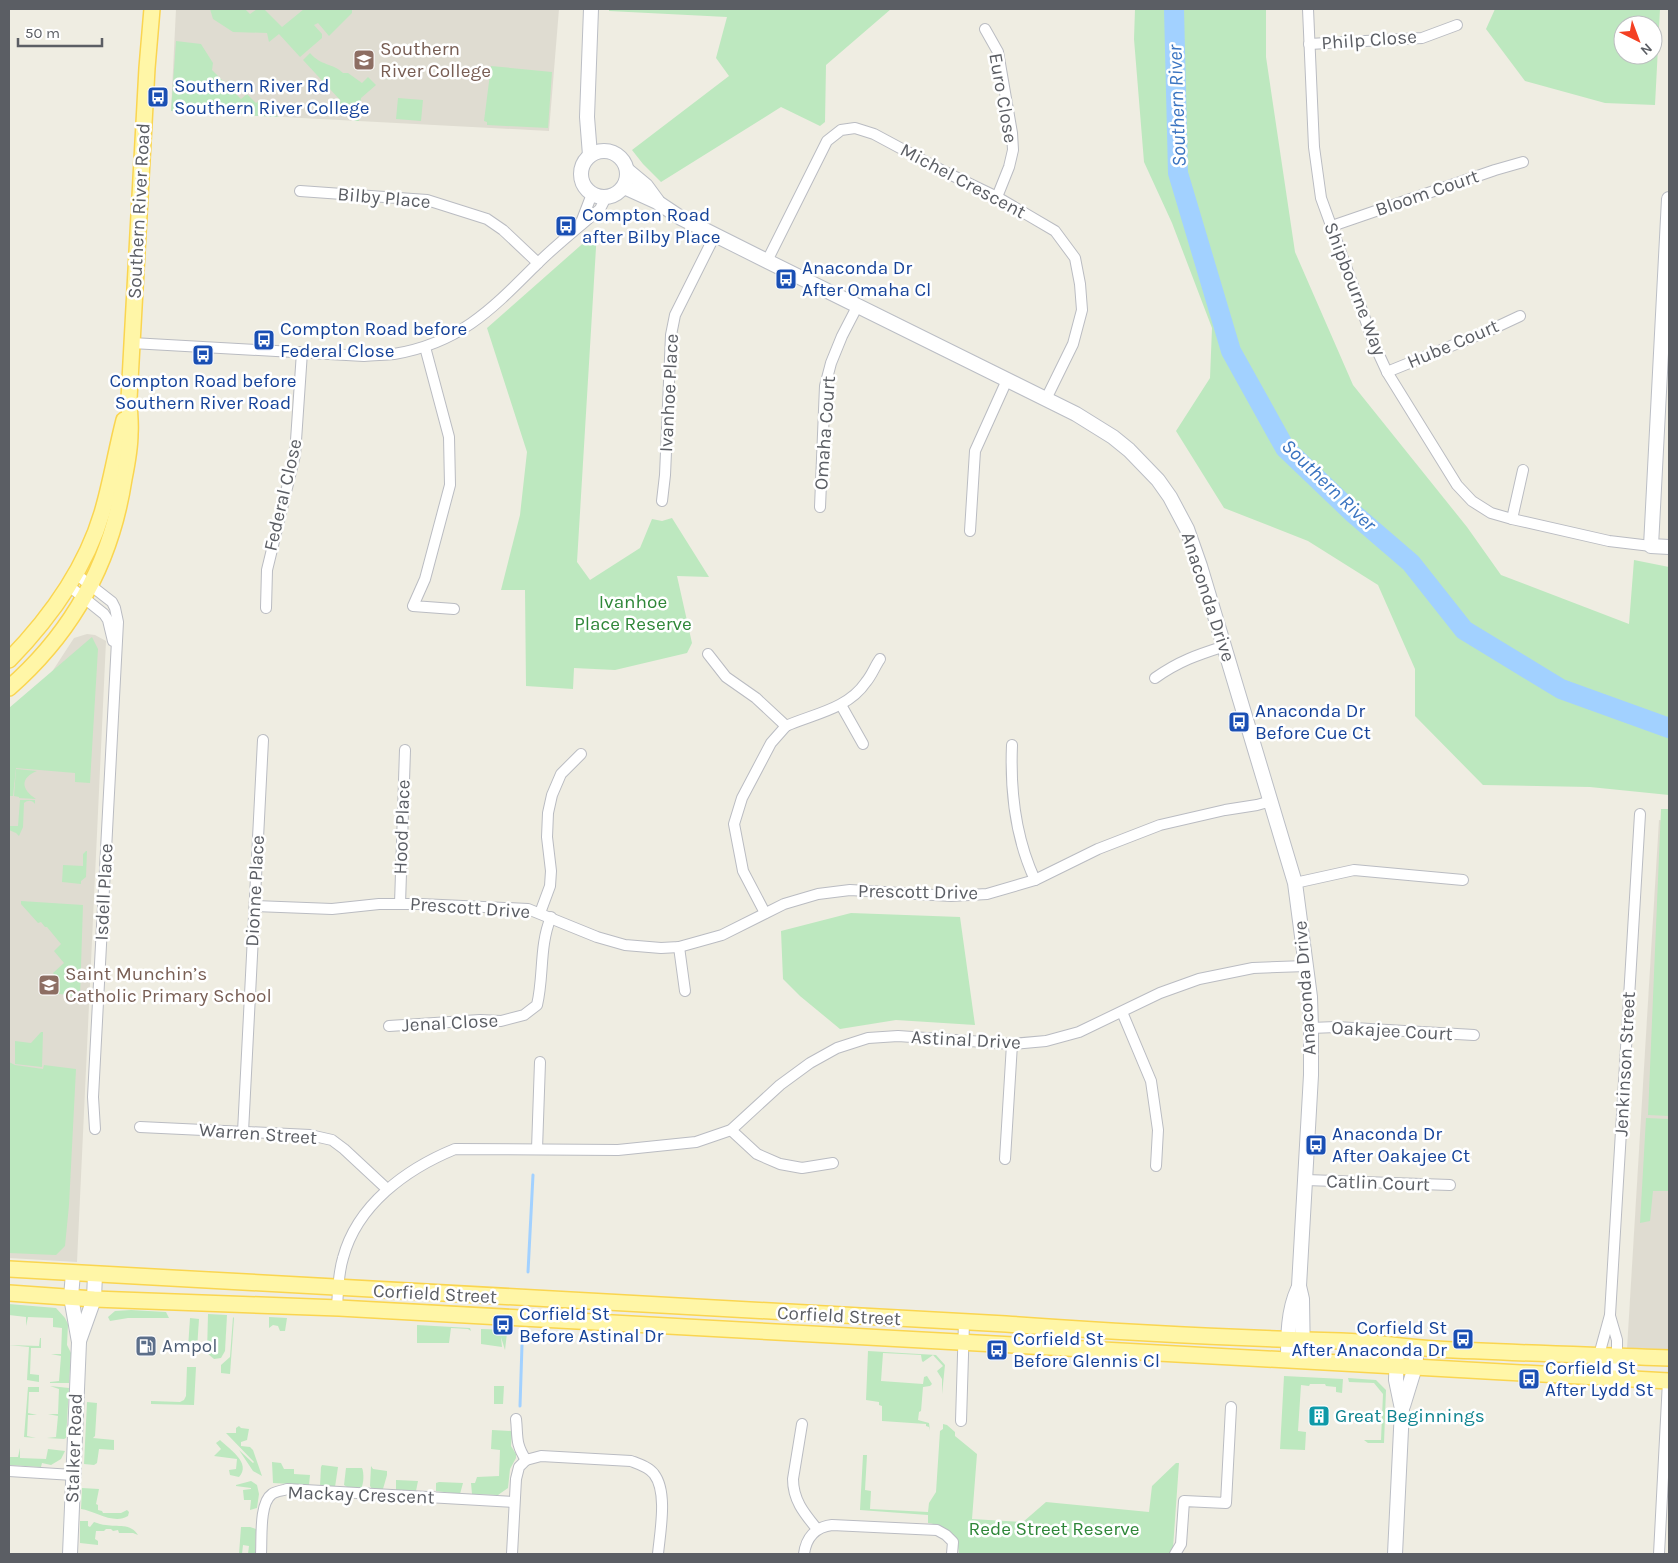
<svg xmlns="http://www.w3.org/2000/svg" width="1678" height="1563" font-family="Karla,sans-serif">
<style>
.education{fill:#dfdcd1}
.green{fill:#bde8bf;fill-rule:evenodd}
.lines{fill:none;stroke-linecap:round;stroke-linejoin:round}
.stream{stroke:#a2d1ff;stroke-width:3}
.river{stroke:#a2d1ff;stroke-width:20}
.street-casing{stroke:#babcc2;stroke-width:12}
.secondary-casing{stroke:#bbbec5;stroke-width:16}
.primary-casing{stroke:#fad550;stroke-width:18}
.street{stroke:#fff;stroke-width:10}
.secondary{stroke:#fff;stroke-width:14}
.primary{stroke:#fff6a7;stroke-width:15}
.labels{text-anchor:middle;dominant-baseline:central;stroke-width:5;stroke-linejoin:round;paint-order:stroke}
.street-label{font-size:19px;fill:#5b5e64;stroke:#fff}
.education-label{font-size:19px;fill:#785e54;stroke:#fff;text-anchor:start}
.transit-label{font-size:19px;fill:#164399;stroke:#fff;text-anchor:start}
.park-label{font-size:19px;fill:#2f8739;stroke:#fff}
.service-label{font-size:19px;fill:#4e5e75;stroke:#fff;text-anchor:start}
.culture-label{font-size:19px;fill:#0d838f;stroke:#fff;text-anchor:start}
.water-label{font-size:20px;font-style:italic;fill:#3a74c1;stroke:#fff}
</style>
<rect width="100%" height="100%" fill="#efede2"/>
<!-- education -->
<g class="education">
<polygon points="176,9 559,9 549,131 171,111"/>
<polygon points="87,634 95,635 106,641 77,1262 9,1258 9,712 46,681 74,638"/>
<polygon points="1659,820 1669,821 1669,1349 1627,1349"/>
</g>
<!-- green -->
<g class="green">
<polygon points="210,9 245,9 250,14 257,9 264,9 282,27 304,9 334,10 352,9 352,13 329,36 318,23 314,25 322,34 322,38 300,57 279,34 269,42 267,33 233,32 213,19"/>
<polygon points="609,9 891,9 826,65 825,122 820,126 781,107 661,182 643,164 632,150 729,76 716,58 727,17 609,11"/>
<polygon points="1135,9 1266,9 1266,57 1295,252 1353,385 1467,527 1501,575 1629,624 1634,560 1669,567 1669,795 1590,787 1483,785 1415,716 1415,669 1378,585 1308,541 1224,508 1176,431 1210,378 1212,328 1172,223 1144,162 1134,39"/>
<path d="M 1495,9 L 1660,9 L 1655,105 L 1605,103 L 1525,81 L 1486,29 ZM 1623,25 L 1653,25 L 1653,55 L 1623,55 Z"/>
<polygon points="176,41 201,44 213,63 212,70 241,99 247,94 256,103 260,100 278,117 171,111"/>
<path d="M 310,53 C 321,66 333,63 343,73 L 348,73 L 362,83 L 368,77 L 376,85 L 361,98 L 359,121 L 355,121 L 339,103 L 341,101 L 303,60 Z"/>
<polygon points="491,66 552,72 548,128 487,125 487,122 484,121"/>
<polygon points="398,98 423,100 421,121 396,119"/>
<polygon points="597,231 577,562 590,580 640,548 652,519 662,521 672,518 709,577 677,576 692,643 687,653 615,670 574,668 573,689 526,686 525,590 501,590 520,515 527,452 487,328"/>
<polygon points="92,637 98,649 90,783 75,782 75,773 16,768 13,796 9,796 9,708"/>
<path d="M 16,769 L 37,771 C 20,778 21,789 36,799 L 19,798 L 19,797 L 14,796 Z"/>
<path d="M 20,800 L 35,800 L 35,804 C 32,800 28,800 24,803 L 23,827 L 19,836 L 16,833 L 9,830 L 9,826 L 18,826 Z"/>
<polygon points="1661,809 1669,809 1669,1116 1648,1115"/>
<polygon points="86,851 87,851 86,877 81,881 81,884 62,882 63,865 83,866 83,854"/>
<polygon points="21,901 83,905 80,997 46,992 47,987 57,978 53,973 64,963 54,951 61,944 47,927 45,927 41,922 38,923 21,904"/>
<polygon points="851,913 960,917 975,1025 896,1020 840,1029 800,996 783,979 781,931"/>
<polygon points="41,1032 43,1032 42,1067 15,1064 15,1041 31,1043"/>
<polygon points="9,1062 15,1065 43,1069 44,1065 76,1069 69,1205 65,1246 56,1255 9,1253"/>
<polygon points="1646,1118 1669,1119 1669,1191 1653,1191 1650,1221 1640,1223"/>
<polygon points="9,1304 56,1308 65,1318 68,1324 67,1345 71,1353 69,1383 50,1383 50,1382 59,1381 61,1356 51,1354 61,1354 62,1328 53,1327 53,1318 28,1317 26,1326 26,1317 9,1315"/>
<polygon points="131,1310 166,1312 169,1318 128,1318 110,1321 108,1317 115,1311"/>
<polygon points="208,1314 227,1315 225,1351 221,1358 214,1359 207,1353"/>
<polygon points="233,1317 234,1318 230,1374 221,1373 221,1365 230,1357"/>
<polygon points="269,1317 287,1318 285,1331 280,1331 278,1326 273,1325 269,1328"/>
<polygon points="190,1318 199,1319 197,1349 188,1348"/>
<polygon points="417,1325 470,1328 471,1331 468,1329 451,1328 449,1343 417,1343"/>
<polygon points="481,1329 509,1330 507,1333 505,1350 501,1337 502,1347 481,1344"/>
<polygon points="40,1338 41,1338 41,1348 31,1348 30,1374 39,1375 39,1382 27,1380 29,1347 9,1345 39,1346"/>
<polygon points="868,1351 936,1355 945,1365 942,1394 942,1379 937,1371 943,1366 933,1355 923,1362 922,1361 921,1355 883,1353 881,1381 923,1384 924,1377 927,1376 932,1384 930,1386 923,1387 921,1411 919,1412 918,1420 929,1423 930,1431 929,1427 926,1426 926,1424 882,1421 882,1406 879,1405 879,1402 866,1400"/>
<polygon points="187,1367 196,1367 194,1405 151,1404 151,1401 180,1402 184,1400 186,1396"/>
<polygon points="1284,1376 1343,1379 1342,1393 1336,1392 1336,1387 1326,1386 1325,1384 1310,1384 1309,1386 1301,1385 1298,1431 1306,1432 1305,1450 1280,1449"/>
<polygon points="1348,1378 1376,1380 1386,1390 1384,1443 1368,1443 1364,1440 1381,1440 1383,1394 1374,1383 1349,1382"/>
<polygon points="50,1386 69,1388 66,1438 64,1439 47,1438 56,1437 58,1416 48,1414 58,1414 59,1389"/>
<polygon points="494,1386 504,1386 503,1404 494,1404"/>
<polygon points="28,1387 39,1387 39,1392 29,1392 28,1413 37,1415 28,1415 27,1436 36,1438 24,1437"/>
<polygon points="87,1402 97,1403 95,1436 93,1438 114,1440 114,1450 99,1449 97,1463 94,1465 84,1464"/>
<path d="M 943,1424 L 947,1425 L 955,1432 L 955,1436 L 977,1454 L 972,1519 L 1023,1522 L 1046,1502 L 1149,1512 L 1152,1486 L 1176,1463 L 1179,1463 L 1173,1548 L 1171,1554 L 959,1554 C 958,1534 947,1526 928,1523 L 928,1515 L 860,1510 L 863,1455 L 867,1455 L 865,1490 L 871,1491 L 870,1509 L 928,1512 L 929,1503 L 936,1492 L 940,1431 L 943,1429 Z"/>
<polygon points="239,1426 241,1428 249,1429 247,1440 241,1442 241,1446 250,1447 253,1450 262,1476 253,1471 239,1450 253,1463 254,1462 226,1433 236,1433 236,1428"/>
<polygon points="492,1430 511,1431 512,1433 511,1446 516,1454 516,1458 510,1469 508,1488 498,1495 472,1494 471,1483 475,1483 477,1477 499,1476 500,1450 491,1449"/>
<path d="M 220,1440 C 229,1449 252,1463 239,1477 L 230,1475 L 229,1470 L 236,1469 L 237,1459 L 214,1456 L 221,1449 L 216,1443 Z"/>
<polygon points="20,1448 20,1458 46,1459 48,1449 65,1451 61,1459 51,1465 42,1463 41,1467 9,1465 9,1457 18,1457"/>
<polygon points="272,1462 281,1463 284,1469 294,1469 294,1474 310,1475 309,1485 273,1483"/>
<polygon points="322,1465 338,1467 335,1487 320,1486 321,1467"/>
<polygon points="371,1466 373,1469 387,1471 387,1475 383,1489 372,1489 370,1486"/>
<path d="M 346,1468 L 362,1468 C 364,1472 364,1484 361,1488 L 347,1487 L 344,1485 Z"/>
<polygon points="396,1480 418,1481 416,1491 396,1490"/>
<polygon points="251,1481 257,1485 259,1494 257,1508 250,1510 251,1500 244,1500 243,1490 251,1489 251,1488 236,1486 236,1485"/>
<polygon points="439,1482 463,1483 460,1494 436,1491 436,1483"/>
<path d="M 82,1488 L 99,1489 L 96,1504 L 98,1505 L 98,1510 L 102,1511 L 103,1513 L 121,1513 L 127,1510 L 129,1512 L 128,1516 C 114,1525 95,1511 81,1509 Z"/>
<path d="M 80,1521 L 88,1521 L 88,1526 L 90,1527 L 94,1522 C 98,1523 102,1525 106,1525 C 117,1527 131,1523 138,1535 L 133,1533 L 119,1533 L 118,1530 L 113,1531 L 111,1529 L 106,1529 L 104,1531 L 96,1531 L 95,1539 L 98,1541 L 98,1545 L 80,1543 Z"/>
<polygon points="241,1527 250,1527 256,1529 255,1554 248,1554 249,1546 243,1545 242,1554 239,1554"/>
</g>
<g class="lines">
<!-- stream -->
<g class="stream">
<polyline points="528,1272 533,1175"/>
<polyline points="520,1406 522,1345"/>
</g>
<!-- river -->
<polyline class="river" points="1174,9 1178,173 1231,351 1285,448 1354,514 1411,563 1464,630 1561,689 1669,728"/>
<!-- street casing -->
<g class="street-casing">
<g id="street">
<polyline points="1308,9 1314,147 1321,198 1375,346 1387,372 1457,485 1472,501 1491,513 1512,519 1609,541 1651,546"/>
<polyline points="985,29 998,52 1012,133 1013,150 1009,167 997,197"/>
<polyline points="1309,44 1422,38 1457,25"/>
<polyline points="300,191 427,200 487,219 503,230 538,263"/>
<polyline points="580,225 592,194"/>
<polyline points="1332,226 1495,170 1523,162"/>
<polyline points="767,261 827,141 841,130 855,128 874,134 943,171 997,197 1055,231 1075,258 1080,284 1082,310 1073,344 1046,399"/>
<path d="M 132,343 L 364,356 C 374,355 385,355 394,354 C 460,343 492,309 537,264 C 557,244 579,227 600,209 L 606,197"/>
<polyline points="425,347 449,437 450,485 425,579 413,606 454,609"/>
<polyline points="1387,372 1488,331 1520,316"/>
<polyline points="662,501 665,475 671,335 675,315 715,235"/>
<polyline points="820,507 825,386 831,363 842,336 858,305"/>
<polyline points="1512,519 1523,470"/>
<polyline points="970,531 975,451 1007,380"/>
<polyline points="76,574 112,602 115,608 118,622 93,1097 95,1129"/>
<polyline points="69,586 104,614 108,620 113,641"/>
<polyline points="266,608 267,570 295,455 302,352"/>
<polyline points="708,654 726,677 756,698 786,726 771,743 742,798 734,824 743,871 765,913"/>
<path d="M 1155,678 C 1179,661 1197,655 1225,646"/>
<polyline points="841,705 863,744"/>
<path d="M 786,726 C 813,714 848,709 866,682 C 872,675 875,666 880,659"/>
<path d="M 1012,745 C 1010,792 1015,837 1035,880"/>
<polyline points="1295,883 1354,870 1463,880"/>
<polyline points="400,904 405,750"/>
<polyline points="255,906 332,909 379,904 421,904 528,909 597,937 625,945 661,948 679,947 722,935 784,904 818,894 850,890 951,896 987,894 1035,880 1098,849 1160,825 1225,810 1257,805 1271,801"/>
<polyline points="540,913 550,886 551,871 547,837 548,813 552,795 561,774 581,754"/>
<polyline points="679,947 685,991"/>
<polyline points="1122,1012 1151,1081 1158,1130 1156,1166"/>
<path d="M 389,1026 L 480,1020 L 501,1021 L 524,1015 L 537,1005 C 544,976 539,946 551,917"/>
<polyline points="1311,1028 1336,1027 1474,1035"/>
<polyline points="140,1127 310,1135 332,1140 344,1149 387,1189"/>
<polyline points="731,1130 757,1154 780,1164 802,1168 833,1163"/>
<polyline points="243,1132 263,740"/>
<polyline points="537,1149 540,1062"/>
<polyline points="1005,1159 1012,1044"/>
<polyline points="1306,1180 1450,1185"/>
<path d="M 337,1308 C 338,1292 338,1274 343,1258 C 357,1205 406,1169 455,1149 L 618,1150 L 696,1142 L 731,1130 L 780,1085 L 810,1063 L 837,1048 L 868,1038 L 898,1036 L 1012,1044 L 1046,1041 L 1079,1032 L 1160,993 L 1199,979 L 1253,968 L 1306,966"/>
<polyline points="1610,1316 1617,1340 1617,1378"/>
<polyline points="1598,1378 1599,1355 1610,1315 1640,814"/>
<path d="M 516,1419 C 518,1437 515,1443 526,1460 L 541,1456 L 631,1461 C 639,1464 649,1467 654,1474 C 668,1492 660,1532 658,1554"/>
<polyline points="961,1421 964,1322"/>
<path d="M 802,1424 L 793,1479 C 793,1500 804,1513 817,1529"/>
<polyline points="9,1471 73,1475"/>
<path d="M 261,1554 C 262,1539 259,1503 272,1494 C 276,1491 282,1491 287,1489 L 514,1502"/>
<polyline points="512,1554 516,1479 519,1467 526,1460"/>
<path d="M 804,1554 C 806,1538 815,1527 832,1525 L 937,1530 L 946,1535 L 953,1542 L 952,1554"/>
<polyline points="1175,1554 1181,1544 1184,1501 1226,1503 1231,1407"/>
<polyline points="1659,1554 1668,1381"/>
</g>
</g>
<!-- secondary casing -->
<g class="secondary-casing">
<g id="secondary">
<circle cx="604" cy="174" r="23"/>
<polyline points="590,155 587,117 591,9"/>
<polyline points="628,171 646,186 657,201"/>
<polyline points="624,187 657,202 681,218 767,261 1076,414 1113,437 1129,450 1158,480 1170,497 1187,529 1200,566 1295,883 1310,997 1311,1028 1311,1075 1299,1286 1302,1299 1303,1360"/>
<polyline points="1669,199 1651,546 1669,547"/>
<polyline points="79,1341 94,1299 95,1274"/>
<path d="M 1288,1359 C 1288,1336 1288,1311 1298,1289"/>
<polyline points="1403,1406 1415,1367 1417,1348"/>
<polyline points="70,1554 79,1342 71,1297 73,1273"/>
<polyline points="1395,1554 1402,1409 1396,1380 1397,1347"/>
</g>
</g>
<!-- primary casing -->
<g class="primary-casing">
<g id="primary">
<path d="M 9,660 C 50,618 85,570 102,513 C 111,483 116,451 124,420"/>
<path d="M 9,688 C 73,632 111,564 124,479 C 127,464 130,449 130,434 C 131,422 129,411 129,399 L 147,68 L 152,9"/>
<path d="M 9,1269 L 1006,1324 C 1118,1332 1229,1338 1341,1341 C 1373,1342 1404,1347 1435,1349 C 1513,1353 1591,1355 1669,1358"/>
<polyline points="9,1293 94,1299 339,1308 1669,1381"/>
</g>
</g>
<!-- street -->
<use href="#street" class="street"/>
<!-- secondary -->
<use href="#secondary" class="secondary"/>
<!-- primary -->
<use href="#primary" class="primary"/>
</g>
<!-- icons -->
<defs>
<g id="school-square" transform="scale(1.125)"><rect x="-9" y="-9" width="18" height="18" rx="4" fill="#8d6e63" stroke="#fff"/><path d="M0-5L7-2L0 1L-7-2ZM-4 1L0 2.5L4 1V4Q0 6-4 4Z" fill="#fff"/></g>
<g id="bus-square" transform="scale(1.125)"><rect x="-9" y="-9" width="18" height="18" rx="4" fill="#1a4fb4" stroke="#fff"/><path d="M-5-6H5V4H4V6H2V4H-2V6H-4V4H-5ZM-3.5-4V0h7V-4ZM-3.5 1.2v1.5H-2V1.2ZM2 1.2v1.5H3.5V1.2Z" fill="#fff"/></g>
<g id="fuel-square" transform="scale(1.125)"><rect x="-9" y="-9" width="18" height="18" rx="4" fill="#5c6f8a" stroke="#fff"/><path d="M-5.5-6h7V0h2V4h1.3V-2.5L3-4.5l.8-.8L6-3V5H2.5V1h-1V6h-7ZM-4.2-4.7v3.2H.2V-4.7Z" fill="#fff"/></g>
<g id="building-square" transform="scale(1.125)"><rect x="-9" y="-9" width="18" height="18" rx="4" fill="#0f9aa8" stroke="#fff"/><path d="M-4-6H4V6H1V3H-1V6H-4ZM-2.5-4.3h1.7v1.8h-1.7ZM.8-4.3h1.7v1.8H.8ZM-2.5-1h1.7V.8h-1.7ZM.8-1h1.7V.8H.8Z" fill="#fff"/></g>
</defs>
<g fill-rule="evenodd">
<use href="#school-square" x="364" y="60"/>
<use href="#bus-square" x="158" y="97"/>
<use href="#bus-square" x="566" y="226"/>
<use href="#bus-square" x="786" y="279"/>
<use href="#bus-square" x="264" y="340"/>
<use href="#bus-square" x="203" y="355"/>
<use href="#bus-square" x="1239" y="722"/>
<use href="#school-square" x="49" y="985"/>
<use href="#bus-square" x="1316" y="1145"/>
<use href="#bus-square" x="503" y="1325"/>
<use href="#bus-square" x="1463" y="1339"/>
<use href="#fuel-square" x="146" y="1346"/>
<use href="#bus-square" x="997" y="1350"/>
<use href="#bus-square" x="1529" y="1379"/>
<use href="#building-square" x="1319" y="1416"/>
</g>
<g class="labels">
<!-- street labels -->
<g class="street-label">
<text transform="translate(1369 40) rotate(-4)">Philp Close</text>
<text transform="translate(1003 98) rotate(80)">Euro Close</text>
<text transform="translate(963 181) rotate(28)">Michel Crescent</text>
<text transform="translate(1427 193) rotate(-19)">Bloom Court</text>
<text transform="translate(384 198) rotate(5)">Bilby Place</text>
<text transform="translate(139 211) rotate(-87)">Southern River Road</text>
<text transform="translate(1355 289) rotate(69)">Shipbourne Way</text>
<text transform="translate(1453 344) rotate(-23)">Hube Court</text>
<text transform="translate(669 393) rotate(-87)">Ivanhoe Place</text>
<text transform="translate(825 433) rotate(-86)">Omaha Court</text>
<text transform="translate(283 495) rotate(-77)">Federal Close</text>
<text transform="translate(1208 597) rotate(72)">Anaconda Drive</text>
<text transform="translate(402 827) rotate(-88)">Hood Place</text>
<text transform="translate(255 891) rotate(-87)">Dionne Place</text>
<text transform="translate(104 892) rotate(-87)">Isdell Place</text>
<text transform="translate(918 892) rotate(1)">Prescott Drive</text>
<text transform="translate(470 908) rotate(4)">Prescott Drive</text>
<text transform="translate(1305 988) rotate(-94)">Anaconda Drive</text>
<text transform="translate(450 1023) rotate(-3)">Jenal Close</text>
<text transform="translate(1392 1031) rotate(3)">Oakajee Court</text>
<text transform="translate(966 1040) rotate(3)">Astinal Drive</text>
<text transform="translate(1625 1064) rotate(-87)">Jenkinson Street</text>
<text transform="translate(258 1134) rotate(4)">Warren Street</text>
<text transform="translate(1378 1183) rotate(2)">Catlin Court</text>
<text transform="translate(435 1294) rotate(3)">Corfield Street</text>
<text transform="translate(839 1316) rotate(3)">Corfield Street</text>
<text transform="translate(74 1448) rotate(-88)">Stalker Road</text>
<text transform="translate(361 1495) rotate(2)">Mackay Crescent</text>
</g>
<!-- education labels -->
<g class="education-label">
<text x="380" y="49">Southern<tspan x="380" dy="22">River College</tspan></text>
<text x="65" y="974">Saint Munchin’s<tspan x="65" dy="22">Catholic Primary School</tspan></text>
</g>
<!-- transit labels -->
<g class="transit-label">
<text x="174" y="86">Southern River Rd<tspan x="174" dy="22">Southern River College</tspan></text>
<text x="582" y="215">Compton Road<tspan x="582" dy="22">after Bilby Place</tspan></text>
<text x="802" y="268">Anaconda Dr<tspan x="802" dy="22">After Omaha Cl</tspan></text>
<text x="280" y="329">Compton Road before<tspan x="280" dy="22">Federal Close</tspan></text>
<text x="203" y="381" text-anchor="middle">Compton Road before<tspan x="203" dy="22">Southern River Road</tspan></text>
<text x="1255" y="711">Anaconda Dr<tspan x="1255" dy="22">Before Cue Ct</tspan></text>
<text x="1332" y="1134">Anaconda Dr<tspan x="1332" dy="22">After Oakajee Ct</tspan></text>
<text x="519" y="1314">Corfield St<tspan x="519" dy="22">Before Astinal Dr</tspan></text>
<text x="1447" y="1328" text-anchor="end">Corfield St<tspan x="1447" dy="22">After Anaconda Dr</tspan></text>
<text x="1013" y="1339">Corfield St<tspan x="1013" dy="22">Before Glennis Cl</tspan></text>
<text x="1545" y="1368">Corfield St<tspan x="1545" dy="22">After Lydd St</tspan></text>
</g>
<!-- park labels -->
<g class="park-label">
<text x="633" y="602">Ivanhoe<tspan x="633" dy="22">Place Reserve</tspan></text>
<text x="1054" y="1529">Rede Street Reserve</text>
</g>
<!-- service labels -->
<g class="service-label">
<text x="162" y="1346">Ampol</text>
</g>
<!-- culture labels -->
<g class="culture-label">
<text x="1335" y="1416">Great Beginnings</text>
</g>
<!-- water labels -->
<g class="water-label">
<text transform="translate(1177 106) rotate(-92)">Southern River</text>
<text transform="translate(1329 485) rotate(44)">Southern River</text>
</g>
</g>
<!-- border -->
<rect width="1678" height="1563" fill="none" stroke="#5b5e64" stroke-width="20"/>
<!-- north arrow -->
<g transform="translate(1638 40) rotate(138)"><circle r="24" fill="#ffffff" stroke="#bdbfc1"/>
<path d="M0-4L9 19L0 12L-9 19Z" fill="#f44023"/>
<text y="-8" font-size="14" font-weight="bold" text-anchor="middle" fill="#5b5e64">N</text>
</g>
<!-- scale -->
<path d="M18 38v8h84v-8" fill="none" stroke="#5b5e64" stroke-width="2.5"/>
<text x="25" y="38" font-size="15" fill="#5b5e64" stroke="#ffffff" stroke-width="4" paint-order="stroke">50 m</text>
</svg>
